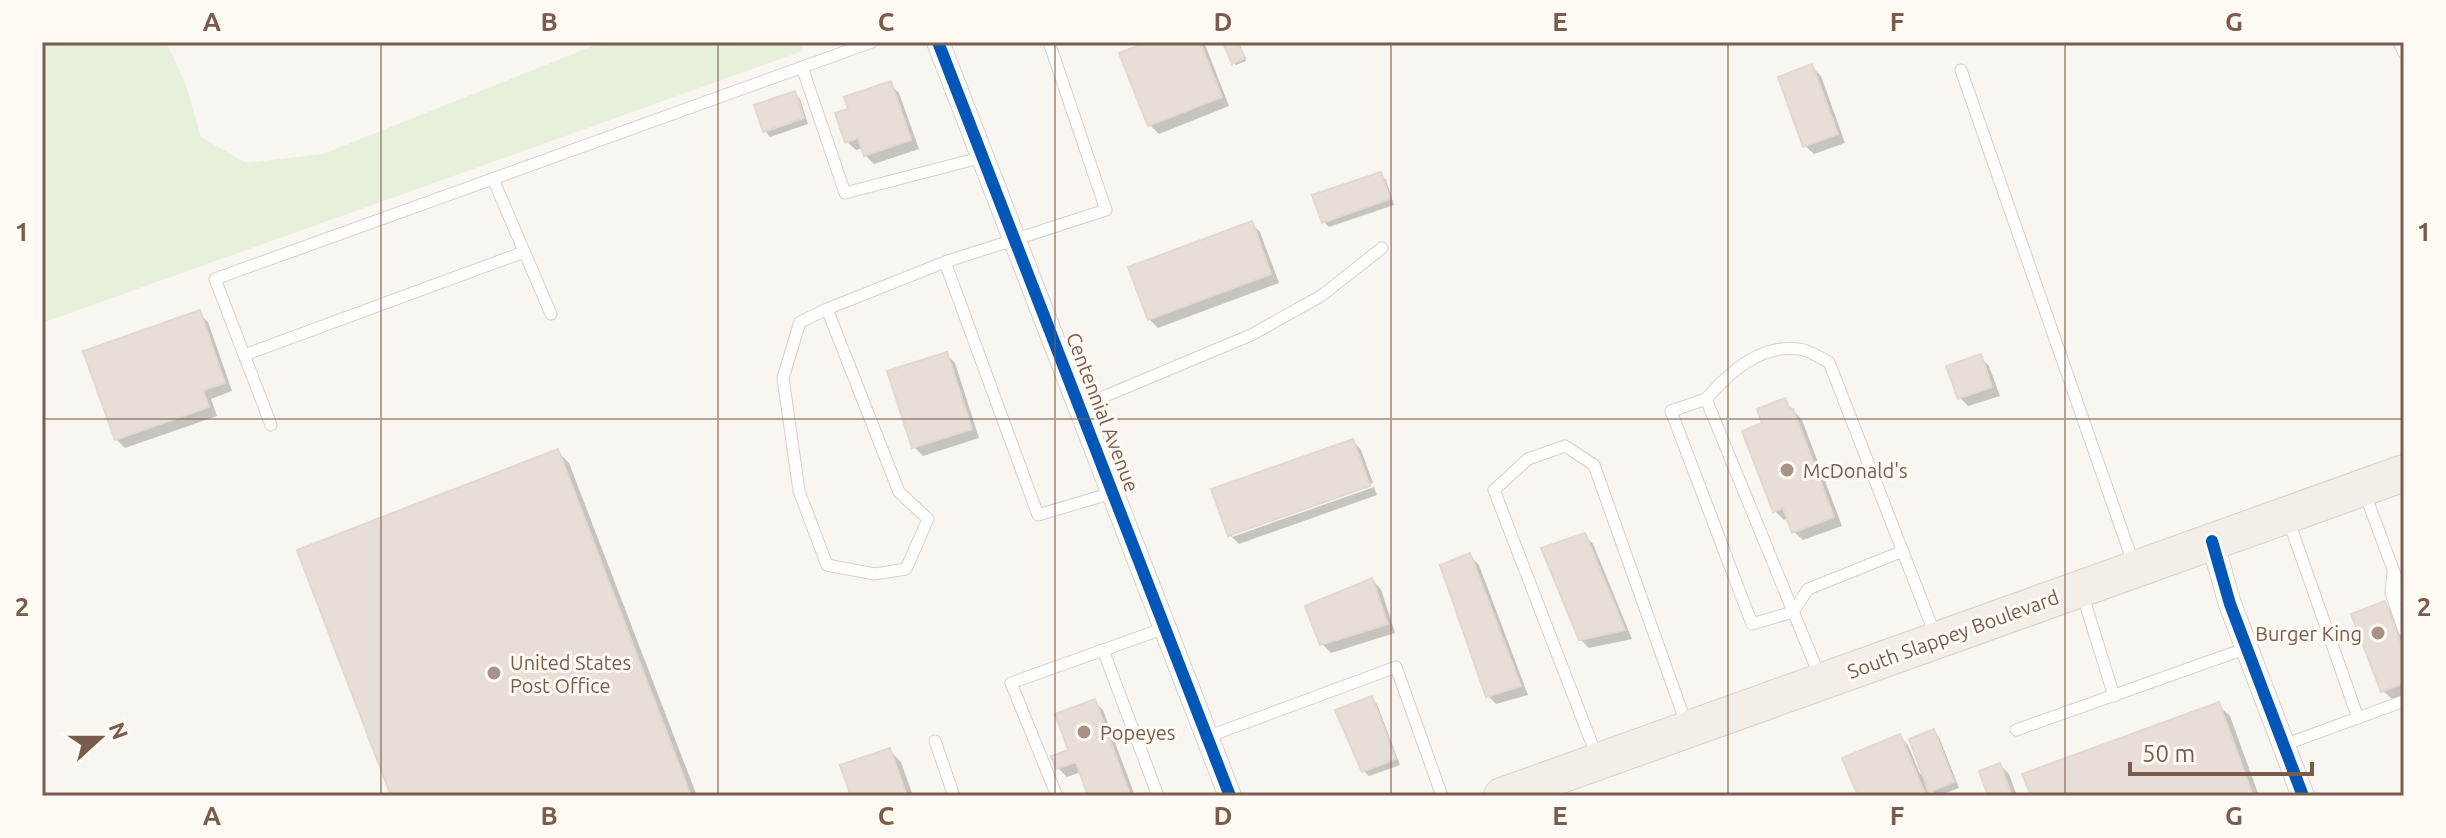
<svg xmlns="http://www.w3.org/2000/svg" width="2446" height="838" font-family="Ubuntu,sans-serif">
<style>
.green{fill:#e7f0db}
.shadow{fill:#0003}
.building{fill:#e6ded7;stroke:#e2d8d2;stroke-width:2}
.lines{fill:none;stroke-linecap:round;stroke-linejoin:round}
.lane-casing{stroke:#d7d1cb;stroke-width:13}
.street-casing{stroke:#d7d1cb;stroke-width:24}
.primary-casing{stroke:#dad1cc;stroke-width:38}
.lane{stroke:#fefefd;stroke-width:11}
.street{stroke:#fefefd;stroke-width:22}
.primary{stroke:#f3eee8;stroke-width:36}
.cycleway-casing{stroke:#fffaf3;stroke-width:17}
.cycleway{stroke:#0057b8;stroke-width:12}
.grid{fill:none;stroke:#7a5c4d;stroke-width:2;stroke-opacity:0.55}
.poi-dot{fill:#a69286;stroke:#fffaf3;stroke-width:3}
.labels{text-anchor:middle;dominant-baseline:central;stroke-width:6;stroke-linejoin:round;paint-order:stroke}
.street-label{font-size:20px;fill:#7a5c4d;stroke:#fffaf3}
.poi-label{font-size:20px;fill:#7a5c4d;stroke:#fffaf3;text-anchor:start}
.neatline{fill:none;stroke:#7a5c4d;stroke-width:3}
.grid-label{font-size:26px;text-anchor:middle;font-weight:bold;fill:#7a5c4d}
</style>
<rect width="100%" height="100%" fill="#f9f5f0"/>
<!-- green -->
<polygon class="green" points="42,42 166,42 186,85 201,137 246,163 323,154 603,42 803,42 800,52 42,323"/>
<!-- shadow -->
<g class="shadow">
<polygon points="1153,42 1204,42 1229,106 1159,134 1150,125"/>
<polygon points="1236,42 1239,44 1246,61 1236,65 1233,63"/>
<polygon points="1812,67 1821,76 1845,143 1814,154 1805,146"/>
<polygon points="890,84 899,93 919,149 874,164 865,155 863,148 856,150 847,142 850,111"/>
<polygon points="794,94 800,99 808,124 770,137 765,131"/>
<polygon points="1380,174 1386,180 1394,205 1329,227 1323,221"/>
<polygon points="1251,223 1260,232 1279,283 1158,328 1149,319"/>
<polygon points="199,313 208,322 232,391 211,399 217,416 125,448 116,439"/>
<polygon points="946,354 955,363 979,438 923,456 914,447"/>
<polygon points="1980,357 1989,366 2000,396 1968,406 1959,397"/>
<polygon points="1784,400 1802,420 1842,526 1803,540 1794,532 1789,518 1784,520 1775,511 1765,424"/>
<polygon points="1353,441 1361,450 1373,483 1232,533 1232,537 1374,487 1377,495 1239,544 1230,535 1214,490"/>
<polygon points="558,452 569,463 697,796 394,796"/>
<polygon points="1584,535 1593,544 1632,639 1589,648 1580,639"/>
<polygon points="1470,556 1479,565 1528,695 1496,704 1488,696"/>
<polygon points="1372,580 1381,589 1395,633 1331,653 1322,644"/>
<polygon points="2384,603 2393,612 2404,641 2404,695 2392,699 2383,691"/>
<polygon points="1371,698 1377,704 1400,765 1369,776 1364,771"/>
<polygon points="1094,701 1103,710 1135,796 1090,796 1081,772 1067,777 1058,768 1071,751"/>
<polygon points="2218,705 2230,716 2259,796 2033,796"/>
<polygon points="1934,732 1939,737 1959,788 1938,796 1925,785 1930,796 1860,796 1899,736 1908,745 1920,774 1924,773"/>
<polygon points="889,750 901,762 913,796 853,796"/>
<polygon points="2000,765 2009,774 2017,796 1990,796"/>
</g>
<!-- building -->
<g class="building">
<polygon points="1148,42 1200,42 1222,97 1148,126 1119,53"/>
<polygon points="1231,42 1238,42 1245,58 1232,64 1224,45"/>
<polygon points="1812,64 1838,134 1803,147 1778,77"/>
<polygon points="891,81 911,140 864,156 858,138 845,143 835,113 848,109 844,97"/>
<polygon points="795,91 804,118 763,132 754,105"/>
<polygon points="1381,172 1390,199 1322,223 1312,195"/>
<polygon points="1252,221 1271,274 1148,320 1128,267"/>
<polygon points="200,310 225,383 203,390 209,407 115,440 83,351"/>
<polygon points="947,352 972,429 912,448 887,371"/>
<polygon points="1981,354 1992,387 1958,399 1946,366"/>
<polygon points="1785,398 1790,410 1793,409 1834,517 1792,533 1783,508 1773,512 1742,431 1762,423 1757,409"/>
<polygon points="1353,439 1370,486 1228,536 1211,489"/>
<polygon points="558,449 691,796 391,796 297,550"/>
<polygon points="1585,533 1625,630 1579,640 1541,548"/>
<polygon points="1470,553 1521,686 1486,697 1440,565"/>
<polygon points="1372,578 1388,624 1320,645 1305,606"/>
<polygon points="2385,601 2404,652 2404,683 2381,692 2351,614"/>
<polygon points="1372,696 1396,759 1362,772 1335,710"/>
<polygon points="1095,699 1129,792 1119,796 1088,796 1076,762 1056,769 1051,756 1068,750 1055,714"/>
<polygon points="2219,702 2253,796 2031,796 2022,774"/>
<polygon points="1934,729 1954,782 1929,792 1909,739"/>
<polygon points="1900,734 1926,796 1858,796 1842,758"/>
<polygon points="890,748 907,796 851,796 840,765"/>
<polygon points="2000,763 2012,796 1988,796 1979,771"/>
</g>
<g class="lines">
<!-- lane casing -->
<g class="lane-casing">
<g id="lane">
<polyline points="1049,42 1106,210 945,262 1038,515 1112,493"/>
<polyline points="2399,42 2404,53"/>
<polyline points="802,67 845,193 983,157"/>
<polyline points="1961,70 2134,565"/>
<polyline points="493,179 551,314"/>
<polyline points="827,309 800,322 783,378 799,491 827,565 875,574 906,569 928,519 899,492 827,309 945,262"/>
<polyline points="244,355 524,252"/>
<polyline points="1706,399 1671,411 1752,624 1793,612 1808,589 1903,551"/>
<polyline points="1079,407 1251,335 1321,296 1382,248"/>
<polyline points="271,425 215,279 872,42"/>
<polyline points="2364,491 2404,599"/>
<polyline points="2288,519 2358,718"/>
<polyline points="2393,573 2391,593 2404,631"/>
<polyline points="2082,593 2114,696"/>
<polyline points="1103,650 1158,796"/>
<path d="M 1820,677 L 1706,399 C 1730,372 1760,344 1799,349 C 1809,350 1820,358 1829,362 L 1936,637"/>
<polyline points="2016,730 2247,648"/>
<polyline points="1207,737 1396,667 1442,796"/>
<polyline points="935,741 954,796"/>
<polyline points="2284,745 2404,701"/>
<polyline points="1597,757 1494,490 1528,459 1565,446 1594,465 1687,726"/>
<polyline points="1057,796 1011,683 1165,628"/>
</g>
</g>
<!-- street casing -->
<g class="street-casing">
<g id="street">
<polyline points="938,42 1230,796"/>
<polyline points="2212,541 2230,604 2303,796"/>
</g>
</g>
<!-- primary casing -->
<g class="primary-casing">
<polyline id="primary" points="1502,796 2404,473"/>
</g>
<!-- lane -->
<use href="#lane" class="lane"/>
<!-- street -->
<use href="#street" class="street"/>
<!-- primary -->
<use href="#primary" class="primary"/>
<!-- cycleway casing -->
<g class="cycleway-casing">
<g id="cycleway">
<polyline points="938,42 1230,796"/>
<polyline points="2212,541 2230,604 2303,796"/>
</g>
</g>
<!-- cycleway -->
<use href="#cycleway" class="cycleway"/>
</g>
<!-- grid -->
<path class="grid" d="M 381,42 L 381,796M 718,42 L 718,796M 1055,42 L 1055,796M 1391,42 L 1391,796M 1728,42 L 1728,796M 2065,42 L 2065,796M 42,419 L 2404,419"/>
<!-- markers -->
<g class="poi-dot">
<circle cx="1787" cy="470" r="8"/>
<circle cx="2378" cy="633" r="8"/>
<circle cx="494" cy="673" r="8"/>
<circle cx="1084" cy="732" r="8"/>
</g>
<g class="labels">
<!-- street labels -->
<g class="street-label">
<text transform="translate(1103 412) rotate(69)">Centennial Avenue</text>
<text transform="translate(1953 634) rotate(-20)">South Slappey Boulevard</text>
</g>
<!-- poi labels -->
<g class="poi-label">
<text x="1803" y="470">McDonald's</text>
<text x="2362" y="633" text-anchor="end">Burger King</text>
<text x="510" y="662">United States<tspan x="510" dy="23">Post Office</tspan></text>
<text x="1100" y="732">Popeyes</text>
</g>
</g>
<!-- border -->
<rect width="2446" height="838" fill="none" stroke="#fffaf3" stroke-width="88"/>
<!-- north arrow -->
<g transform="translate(100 738) rotate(69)" stroke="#fffaf3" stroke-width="6" paint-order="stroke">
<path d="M0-6L14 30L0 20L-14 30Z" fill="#7a5c4d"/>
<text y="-12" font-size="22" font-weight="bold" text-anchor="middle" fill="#7a5c4d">N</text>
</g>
<!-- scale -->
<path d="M2130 762v12h182v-12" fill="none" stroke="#7a5c4d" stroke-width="4"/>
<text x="2142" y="762" font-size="24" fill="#7a5c4d" stroke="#fffaf3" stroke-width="6" paint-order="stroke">50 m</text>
<rect x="44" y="44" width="2358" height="750" class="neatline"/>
<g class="grid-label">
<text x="212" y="31">A</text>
<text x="549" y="31">B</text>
<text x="886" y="31">C</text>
<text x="1223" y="31">D</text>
<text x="1560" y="31">E</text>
<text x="1897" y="31">F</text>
<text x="2234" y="31">G</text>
<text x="22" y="241">1</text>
<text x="2424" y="241">1</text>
<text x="22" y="616">2</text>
<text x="2424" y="616">2</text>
<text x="212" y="825">A</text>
<text x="549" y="825">B</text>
<text x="886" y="825">C</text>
<text x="1223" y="825">D</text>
<text x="1560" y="825">E</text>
<text x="1897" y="825">F</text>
<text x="2234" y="825">G</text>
</g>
</svg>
